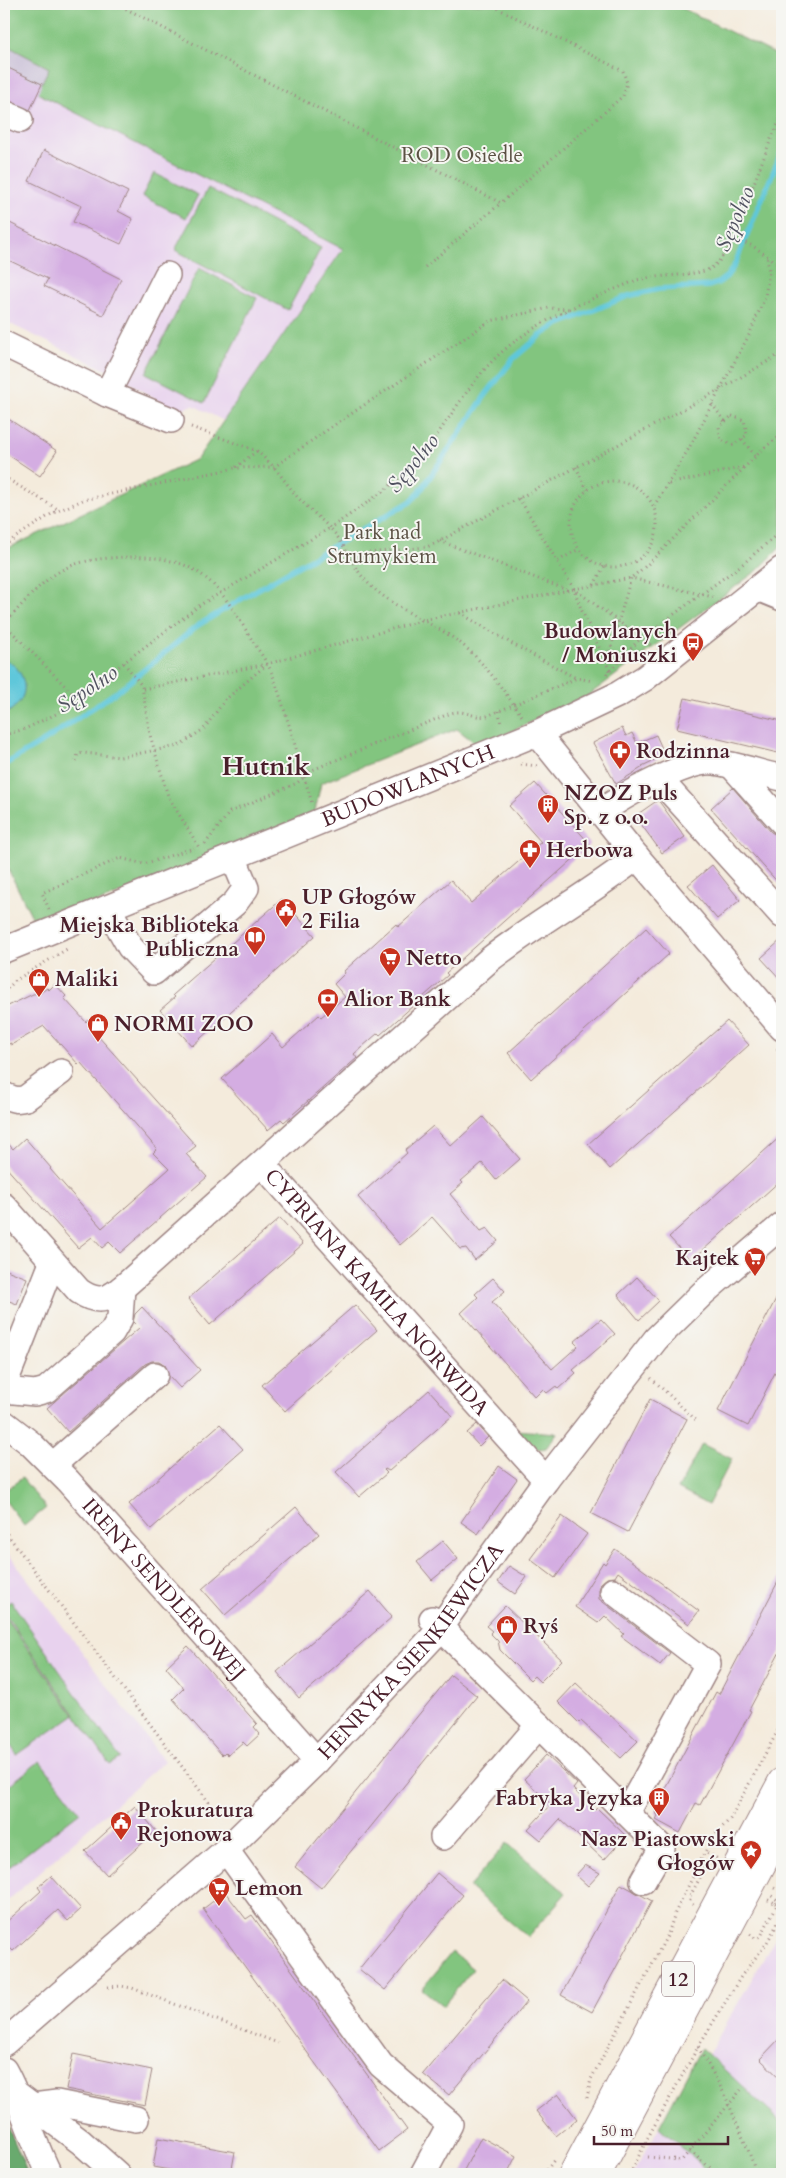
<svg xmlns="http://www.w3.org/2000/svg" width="786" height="2178" font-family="Cardo,serif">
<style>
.built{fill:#e8d2ee}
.industrial{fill:#c9bfd7}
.green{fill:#82c57f;stroke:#667255}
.forest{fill:#69aa6e;stroke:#5a644c}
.water{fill:#5ec7da;stroke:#547382}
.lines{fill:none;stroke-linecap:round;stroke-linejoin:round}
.stream{stroke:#5ec7da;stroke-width:5.5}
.building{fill:#d4ade2}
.minor-casing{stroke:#9f8584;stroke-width:28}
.major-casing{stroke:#9f8584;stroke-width:30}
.path{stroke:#9f8584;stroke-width:3;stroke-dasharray:1 4;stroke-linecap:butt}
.minor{stroke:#fff;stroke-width:25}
.major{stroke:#fff;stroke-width:28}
.path-bridge{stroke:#9f8584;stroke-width:3;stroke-dasharray:1 4;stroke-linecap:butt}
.labels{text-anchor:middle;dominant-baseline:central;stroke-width:4;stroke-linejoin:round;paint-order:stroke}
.shield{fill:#f6f6f2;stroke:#7e6067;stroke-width:1}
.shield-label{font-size:20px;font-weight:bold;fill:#4a1f2b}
.park-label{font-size:21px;fill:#5b5144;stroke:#f6f6f2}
.poi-label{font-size:21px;font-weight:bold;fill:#4a1f2b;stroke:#f6f6f2;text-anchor:start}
.street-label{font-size:21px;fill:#4a1f2b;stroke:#f6f6f2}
.water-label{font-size:22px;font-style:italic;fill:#505160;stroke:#f6f6f2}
.district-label{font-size:26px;font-weight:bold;fill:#4a1f2b;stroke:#f6f6f2}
</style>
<rect width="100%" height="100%" fill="#f6f6f2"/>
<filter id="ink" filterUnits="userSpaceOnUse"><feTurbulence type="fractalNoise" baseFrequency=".02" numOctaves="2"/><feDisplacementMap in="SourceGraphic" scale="10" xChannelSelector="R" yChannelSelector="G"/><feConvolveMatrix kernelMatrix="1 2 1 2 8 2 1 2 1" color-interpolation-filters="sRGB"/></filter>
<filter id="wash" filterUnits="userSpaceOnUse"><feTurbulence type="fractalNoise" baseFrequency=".0096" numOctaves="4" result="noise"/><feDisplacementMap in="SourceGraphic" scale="20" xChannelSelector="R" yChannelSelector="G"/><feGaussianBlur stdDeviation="1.12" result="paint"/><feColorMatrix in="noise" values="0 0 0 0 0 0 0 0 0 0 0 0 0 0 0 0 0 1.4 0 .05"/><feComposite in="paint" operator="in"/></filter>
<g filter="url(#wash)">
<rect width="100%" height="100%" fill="#f4ebdc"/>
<!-- built -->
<g class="built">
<polygon points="37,93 344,249 224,421 193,405 176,411 117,375 4,321 4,125 21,129"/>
<polygon points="4,1548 164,1761 4,1904"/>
<polygon points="779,1932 782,1935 782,2123 708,2055"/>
<polygon points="659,2127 711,2174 633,2174"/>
</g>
<!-- industrial -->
<polygon class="industrial" points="4,44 49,68 21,129 4,125"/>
<!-- green -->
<g class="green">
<polygon points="4,4 674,4 779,56 782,54 782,546 758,570 586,697 479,746 457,729 321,783 314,816 37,927 4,861 4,550 197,459 343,249 37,93 49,68 4,44"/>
<polygon points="154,173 198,195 186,218 142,196"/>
<polygon points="208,188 321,248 288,310 175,250"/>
<polygon points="199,268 257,298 204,403 146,373"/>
<path d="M 515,1430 L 557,1433 L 546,1448 C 531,1452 524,1440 515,1430 Z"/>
<polygon points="702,1444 732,1459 708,1505 678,1489"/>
<polygon points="22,1478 46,1508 24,1526 4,1499 4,1491"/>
<polygon points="11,1601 120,1758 110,1765 4,1612 4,1606"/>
<polygon points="4,1615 74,1715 17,1755 4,1736"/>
<polygon points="40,1761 80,1812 4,1871 4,1789"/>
<polygon points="507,1843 566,1893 528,1937 469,1887"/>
<polygon points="452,1952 473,1969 443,2006 422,1989"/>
<polygon points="701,2048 782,2123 782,2174 711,2174 659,2127"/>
</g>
<!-- forest -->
<polygon class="forest" points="4,2116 28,2174 4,2174"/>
<!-- water -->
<path class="water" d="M 4,660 C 17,662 28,682 23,695 C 20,704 12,710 4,715 Z"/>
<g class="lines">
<!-- stream -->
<polyline class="stream" points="4,765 47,739 122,688 197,626 258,589 410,502 419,493 485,396 513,359 540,336 557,325 628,296 659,289 709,286 718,283 727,276 734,266 782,151"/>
</g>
<g id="blocks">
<!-- building -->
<g class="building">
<polygon points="4,66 42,84 30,110 4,99"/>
<polygon points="44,150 128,192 118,211 133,219 121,244 73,222 81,206 29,181"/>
<polygon points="4,220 121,279 103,315 44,286 48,279 4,258"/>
<polygon points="4,416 57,451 40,476 4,452"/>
<polygon points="685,698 782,721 782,754 677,729"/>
<polygon points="622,728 626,736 632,733 637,743 656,735 665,755 642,766 643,767 616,784 593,743"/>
<polygon points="535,783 590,844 446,973 448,975 380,1035 378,1033 354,1054 357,1058 284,1122 281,1119 268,1130 222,1079 272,1034 283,1047 319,1015 321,1017 345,997 334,984 345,973 344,971 396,924 398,927 451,880 471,903 541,842 509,806"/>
<polygon points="733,788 771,832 782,838 782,887 711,808"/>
<polygon points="658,800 685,837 662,853 635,816"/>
<polygon points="712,865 740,900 717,919 688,885"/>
<polygon points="282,899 315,936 192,1046 160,1010 175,997 173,995"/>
<polygon points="646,928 669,954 531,1079 508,1053"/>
<polygon points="782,939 782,981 761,958"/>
<polygon points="55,984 66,996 64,998 86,1022 88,1020 99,1034 97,1035 196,1146 186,1154 207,1177 120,1253 109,1242 102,1248 92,1237 78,1248 4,1165 4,1139 13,1149 25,1138 51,1168 50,1169 102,1228 169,1169 153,1153 157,1149 131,1119 80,1062 78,1064 44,1026 11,1045 11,1043 4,1046 4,1008 33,994 40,993 47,988 49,990"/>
<polygon points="727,1021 749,1045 610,1169 588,1144"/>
<polygon points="483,1117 520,1159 496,1180 482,1163 461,1181 463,1183 450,1194 481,1231 487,1228 498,1241 475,1260 466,1248 460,1249 432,1217 400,1245 358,1197 407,1153 405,1150 433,1126 451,1146"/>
<polygon points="782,1135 782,1179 691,1261 669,1237"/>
<polygon points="280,1218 303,1244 210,1325 188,1299"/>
<polygon points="4,1269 27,1278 17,1304 4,1299"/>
<polygon points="637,1277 659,1301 639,1320 618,1295"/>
<polygon points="493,1278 505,1291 492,1302 552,1369 578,1346 574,1342 601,1319 615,1334 573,1370 576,1373 558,1389 556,1386 547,1393 543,1389 535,1397 461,1313 478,1297 475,1294"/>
<polygon points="782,1287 782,1359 748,1426 718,1411"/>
<polygon points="355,1305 377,1330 285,1411 262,1385"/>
<polygon points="142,1307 200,1370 180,1388 169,1376 165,1365 159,1361 152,1361 145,1364 68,1432 47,1408 139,1328 133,1322 135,1314"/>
<polygon points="429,1390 452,1416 389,1471 385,1469 384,1470 387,1473 359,1497 336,1472"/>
<polygon points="650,1399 687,1419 628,1532 591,1513"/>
<polygon points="220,1424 243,1449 151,1529 129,1504"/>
<polygon points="477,1424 488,1437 479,1446 467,1433"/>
<polygon points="499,1466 517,1479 478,1534 461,1522"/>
<polygon points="296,1507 319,1534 225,1615 202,1589"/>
<polygon points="562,1516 587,1534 555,1578 530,1559"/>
<polygon points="443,1541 458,1559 432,1580 417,1562"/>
<polygon points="615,1549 699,1611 689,1624 618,1572 615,1577 607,1578 601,1583 599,1590 599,1599 670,1653 660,1665 621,1636 624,1634 605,1616 598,1623 575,1607 603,1562 605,1564"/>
<polygon points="509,1566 527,1577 515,1594 498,1582"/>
<polygon points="782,1574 782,1648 749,1710 751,1711 700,1805 696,1803 680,1833 656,1820 658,1815 655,1813 661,1803 658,1801 716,1692 719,1694"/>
<polygon points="370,1591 392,1617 299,1698 277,1672"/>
<polygon points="505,1606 562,1660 540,1682 534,1676 530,1680 500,1650 498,1641 490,1633 492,1631 486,1626"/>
<polygon points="188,1646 257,1724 254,1727 260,1734 247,1746 243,1742 228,1755 225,1752 222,1755 173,1699 184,1688 166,1667"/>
<polygon points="451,1675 477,1696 321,1888 295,1867"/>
<polygon points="576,1683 638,1741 621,1758 581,1721 579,1723 558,1702"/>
<polygon points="546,1755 577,1784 573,1789 595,1810 597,1808 626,1836 604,1860 560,1819 541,1840 528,1829 551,1804 524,1779"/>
<polygon points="135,1806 156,1831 107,1875 85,1851"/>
<polygon points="585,1865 600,1873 588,1886 576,1875"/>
<polygon points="437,1873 463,1895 385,1990 359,1969"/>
<polygon points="51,1876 81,1909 68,1921 58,1910 13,1951 4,1942 4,1924 41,1891 38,1887"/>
<polygon points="621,1884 652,1901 592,2012 561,1995"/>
<polygon points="225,1892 246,1919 252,1915 407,2130 379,2151 203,1909"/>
<polygon points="502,1980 527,2001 449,2095 423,2074"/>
<polygon points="782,2036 782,2080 760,2059"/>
<polygon points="73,2054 152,2070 145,2105 66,2089"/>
<polygon points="558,2094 577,2119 556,2136 536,2111"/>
<polygon points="481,2137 516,2156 507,2174 462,2174"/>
<polygon points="158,2138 235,2152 231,2174 191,2174 153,2167"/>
</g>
</g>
</g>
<g filter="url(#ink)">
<use href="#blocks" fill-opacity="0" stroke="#9f8584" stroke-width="1"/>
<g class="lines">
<!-- minor casing -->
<g class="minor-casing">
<g id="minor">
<polyline points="4,113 20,120"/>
<polyline points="4,344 107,394 171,420"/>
<polyline points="107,394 167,275"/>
<polyline points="760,589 782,598"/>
<polyline points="537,733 637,857 782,1028"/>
<polyline points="732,766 782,822"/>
<polyline points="659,779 782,915"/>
<path d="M 601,812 C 622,796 689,759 714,762 C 737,765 760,773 782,778"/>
<polyline points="108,908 130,947 154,972 235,903 246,888 233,857"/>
<path id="s1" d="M 4,950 L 537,733 L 619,694 L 645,678 L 782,569"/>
<path d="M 4,1095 C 12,1099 17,1101 26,1098 L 61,1072"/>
<path id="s2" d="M 262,1164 L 546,1480"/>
<path d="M 4,1206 L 79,1291 C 100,1306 111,1298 129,1282 L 489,960 C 536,923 590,894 637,857"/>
<polyline points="4,1385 52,1263"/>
<polyline points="4,1390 35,1393 46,1390 112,1332 120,1318 122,1288"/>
<path id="s3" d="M 4,1423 L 30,1443 L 68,1481 L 317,1761"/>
<polyline points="53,1465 155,1375"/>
<polyline points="613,1591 708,1664 627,1813"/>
<polyline points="432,1619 662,1848 643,1881"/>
<polyline points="443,1837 539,1725"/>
<polyline points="226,1850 381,2065 450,2124 423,2174"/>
<path id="s4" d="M 4,2043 L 226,1850 L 317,1761 L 432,1638 L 546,1480 L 656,1339 L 703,1293 L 782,1225"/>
<path d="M 4,2070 C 22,2103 32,2140 49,2174"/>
<polyline points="17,2094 81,2142 117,2174"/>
<polyline points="33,2106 57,2103 136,2119"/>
</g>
</g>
<!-- major casing -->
<g class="major-casing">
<g id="major">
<polyline points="573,2174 782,1782"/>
<polyline points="597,2174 782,1826"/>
</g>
</g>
<!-- path -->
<g class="path">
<polyline points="117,4 501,203 623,96 627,83 623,71 489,4"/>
<polyline points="782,116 771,139 733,238 753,246 782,267"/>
<polyline points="425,267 501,203"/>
<polyline points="712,404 725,422"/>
<polygon points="732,416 744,420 747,435 733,445 721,440 719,427"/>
<path d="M 191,427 L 257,451 L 274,467 L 298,498 L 330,528 C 359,508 389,490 414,464 C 446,429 467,382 503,351 C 541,318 591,299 637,280 C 655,275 696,276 710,269 C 721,262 727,249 733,238"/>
<polyline points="742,439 755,456"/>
<polyline points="236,467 257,451"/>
<polyline points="576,467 587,490"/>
<polyline points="4,477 59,510"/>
<circle cx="614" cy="524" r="43"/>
<polyline points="669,484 744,467"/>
<polyline points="519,498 574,589 652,646"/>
<polyline points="654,506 688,450 750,333 765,297 769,272 767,255"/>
<polyline points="440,541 567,590"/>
<polyline points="4,545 53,513 83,500 235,468 274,467 327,430 490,321 549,308 571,309"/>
<polyline points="349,555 427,547 438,542 719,390 782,353"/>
<polyline points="558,561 579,549"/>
<polyline points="594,585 604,566"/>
<polyline points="574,589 631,578 647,565 765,447 782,435"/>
<polyline points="460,613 516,646 576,678"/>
<path d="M 4,624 C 50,574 60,558 132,557 C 148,556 169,559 184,565 C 217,578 234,611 252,640 C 259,651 268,663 273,676 C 288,717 299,761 312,803"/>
<polyline points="4,624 78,699"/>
<polyline points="607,661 631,578 713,597"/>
<polyline points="124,663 142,686 150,735 168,796 200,849"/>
<polyline points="607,674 639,640 744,563 782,530"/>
<polyline points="143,689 267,664"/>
<polyline points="499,711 501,725"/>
<path d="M 4,735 L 25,729 L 56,714 L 200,605 L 330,528 C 346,544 352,568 369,584 C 393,608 427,620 455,639 C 483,659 502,689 522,716"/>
<polyline points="76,761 78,754 84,753 120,757 178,746 204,729 225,700 267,664 424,620 574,589 581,609 611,673"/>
<polyline points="521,764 537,766"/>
<path d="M 205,844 L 230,812 L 297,783 L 312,770 L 451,713 C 467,709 473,719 487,716 L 577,678 L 593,681"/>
<polyline points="49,909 42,893 120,858 144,864 194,848"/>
<polyline points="4,992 16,980 67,949"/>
<polyline points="777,1048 782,1054"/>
<polyline points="651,1378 697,1421"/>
<polyline points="4,1530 220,1817"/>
<polyline points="707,1853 718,1859"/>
<polyline points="699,1864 703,1866"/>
<polyline points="774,1888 782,1892"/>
<polyline points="768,1900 775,1903"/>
<polyline points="693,1905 690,1900 690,1896 707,1865 710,1863 714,1865"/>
<polyline points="750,1934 755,1938 761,1936 779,1901 770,1895"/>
<polyline points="108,1987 121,1986 132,1988 278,2043"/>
<path d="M 698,2047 C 712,2072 724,2090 734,2117 C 741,2136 751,2152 755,2172"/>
<polyline points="587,2098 591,2079 668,1934 675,1913 705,1852 714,1836 730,1819 782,1723"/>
<polyline points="690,2151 714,2171 782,2173"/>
<polyline points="648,2157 682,2160 741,2090"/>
<polyline points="544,2174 554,2160"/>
<polyline points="630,2174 647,2139 698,2047 742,1975 766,1944 782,1916"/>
</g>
<!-- minor -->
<use href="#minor" class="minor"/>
<!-- major -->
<use href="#major" class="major"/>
<!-- path-bridge -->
<g class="path-bridge">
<polyline points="703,1866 708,1868"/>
<polyline points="775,1903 780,1906"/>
</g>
</g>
</g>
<!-- icons -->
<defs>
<g id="bus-pin" transform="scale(1.125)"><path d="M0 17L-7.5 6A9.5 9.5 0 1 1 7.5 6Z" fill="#c8321e" stroke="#f6f6f2"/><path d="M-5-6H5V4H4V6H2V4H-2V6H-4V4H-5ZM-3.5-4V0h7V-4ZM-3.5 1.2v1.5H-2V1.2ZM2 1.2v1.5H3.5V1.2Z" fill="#fff"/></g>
<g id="pharmacy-pin" transform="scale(1.125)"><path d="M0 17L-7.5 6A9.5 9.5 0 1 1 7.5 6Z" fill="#c8321e" stroke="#f6f6f2"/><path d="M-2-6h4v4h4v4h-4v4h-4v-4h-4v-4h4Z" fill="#fff"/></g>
<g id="building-pin" transform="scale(1.125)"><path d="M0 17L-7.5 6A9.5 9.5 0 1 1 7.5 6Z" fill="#c8321e" stroke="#f6f6f2"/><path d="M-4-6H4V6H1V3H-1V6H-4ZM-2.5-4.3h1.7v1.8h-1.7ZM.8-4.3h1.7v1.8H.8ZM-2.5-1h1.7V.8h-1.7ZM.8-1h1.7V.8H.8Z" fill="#fff"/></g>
<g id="civic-pin" transform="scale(1.125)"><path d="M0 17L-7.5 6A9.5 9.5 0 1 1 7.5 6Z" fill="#c8321e" stroke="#f6f6f2"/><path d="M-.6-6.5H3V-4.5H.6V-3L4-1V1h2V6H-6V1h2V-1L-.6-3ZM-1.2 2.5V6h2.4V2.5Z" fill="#fff"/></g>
<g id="library-pin" transform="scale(1.125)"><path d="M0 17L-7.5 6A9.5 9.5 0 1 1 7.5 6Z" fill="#c8321e" stroke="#f6f6f2"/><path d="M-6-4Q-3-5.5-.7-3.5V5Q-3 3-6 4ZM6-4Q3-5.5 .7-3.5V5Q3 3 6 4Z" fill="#fff"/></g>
<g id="supermarket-pin" transform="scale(1.125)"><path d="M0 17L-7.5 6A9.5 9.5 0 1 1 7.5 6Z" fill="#c8321e" stroke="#f6f6f2"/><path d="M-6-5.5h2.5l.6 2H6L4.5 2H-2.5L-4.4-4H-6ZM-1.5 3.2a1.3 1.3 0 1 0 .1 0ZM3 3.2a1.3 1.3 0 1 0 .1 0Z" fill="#fff"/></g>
<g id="shop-pin" transform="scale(1.125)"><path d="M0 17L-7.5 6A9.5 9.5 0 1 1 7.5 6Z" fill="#c8321e" stroke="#f6f6f2"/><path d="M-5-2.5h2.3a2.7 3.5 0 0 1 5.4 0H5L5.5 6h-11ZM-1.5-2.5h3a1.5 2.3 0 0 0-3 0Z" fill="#fff"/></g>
<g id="bank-pin" transform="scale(1.125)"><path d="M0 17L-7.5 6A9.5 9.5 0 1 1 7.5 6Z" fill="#c8321e" stroke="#f6f6f2"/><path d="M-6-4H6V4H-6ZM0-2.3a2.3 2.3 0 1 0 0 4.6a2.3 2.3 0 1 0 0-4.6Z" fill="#fff"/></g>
<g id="sight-pin" transform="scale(1.125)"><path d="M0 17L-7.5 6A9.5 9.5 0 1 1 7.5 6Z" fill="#c8321e" stroke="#f6f6f2"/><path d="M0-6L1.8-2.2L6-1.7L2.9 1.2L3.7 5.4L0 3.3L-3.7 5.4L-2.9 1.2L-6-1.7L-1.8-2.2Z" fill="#fff"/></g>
</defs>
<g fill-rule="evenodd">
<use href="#bus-pin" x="693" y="643"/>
<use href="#pharmacy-pin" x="620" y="751"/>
<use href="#building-pin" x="548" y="805"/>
<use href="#pharmacy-pin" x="530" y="850"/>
<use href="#civic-pin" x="286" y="909"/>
<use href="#library-pin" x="255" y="937"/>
<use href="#supermarket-pin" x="390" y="958"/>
<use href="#shop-pin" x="39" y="979"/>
<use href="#bank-pin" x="328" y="999"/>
<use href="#shop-pin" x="98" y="1024"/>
<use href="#supermarket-pin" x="755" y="1258"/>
<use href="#shop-pin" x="507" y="1626"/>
<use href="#building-pin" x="659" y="1798"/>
<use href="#civic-pin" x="121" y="1822"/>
<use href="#sight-pin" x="751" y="1851"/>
<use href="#supermarket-pin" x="219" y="1888"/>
</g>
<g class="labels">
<!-- shield labels -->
<rect class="shield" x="662" y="1961.5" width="32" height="35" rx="4"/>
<g class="shield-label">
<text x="678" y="1979">12</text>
</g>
<!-- park labels -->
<g class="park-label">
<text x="462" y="155">ROD Osiedle</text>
<text x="382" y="532">Park nad<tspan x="382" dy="24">Strumykiem</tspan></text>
</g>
<!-- poi labels -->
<g class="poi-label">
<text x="677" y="631" text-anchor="end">Budowlanych<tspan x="677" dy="24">/ Moniuszki</tspan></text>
<text x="636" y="751">Rodzinna</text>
<text x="564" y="793">NZOZ Puls<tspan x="564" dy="24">Sp. z o.o.</tspan></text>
<text x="546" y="850">Herbowa</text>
<text x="302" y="897">UP Głogów<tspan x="302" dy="24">2 Filia</tspan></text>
<text x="239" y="925" text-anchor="end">Miejska Biblioteka<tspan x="239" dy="24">Publiczna</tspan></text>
<text x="406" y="958">Netto</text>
<text x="55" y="979">Maliki</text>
<text x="344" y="999">Alior Bank</text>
<text x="114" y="1024">NORMI ZOO</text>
<text x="739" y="1258" text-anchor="end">Kajtek</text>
<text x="523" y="1626">Ryś</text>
<text x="643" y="1798" text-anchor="end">Fabryka Języka</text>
<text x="137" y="1810">Prokuratura<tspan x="137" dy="24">Rejonowa</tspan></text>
<text x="735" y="1839" text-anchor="end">Nasz Piastowski<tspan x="735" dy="24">Głogów</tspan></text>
<text x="235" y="1888">Lemon</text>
</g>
<!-- street labels -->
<g class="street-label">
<text stroke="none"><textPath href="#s1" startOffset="436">BUDOWLANYCH</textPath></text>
<text stroke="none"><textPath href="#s2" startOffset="172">CYPRIANA KAMILA NORWIDA</textPath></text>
<text stroke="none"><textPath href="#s3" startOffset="231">IRENY SENDLEROWEJ</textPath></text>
<text stroke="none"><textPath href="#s4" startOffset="566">HENRYKA SIENKIEWICZA</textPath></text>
</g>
<!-- water labels -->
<g class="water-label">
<text transform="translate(735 219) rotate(-67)">Sępolno</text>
<text transform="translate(413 463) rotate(-51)">Sępolno</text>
<text transform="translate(87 689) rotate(-34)">Sępolno</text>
</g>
<!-- district labels -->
<g class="district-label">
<text x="266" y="766">Hutnik</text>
</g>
</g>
<!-- margin -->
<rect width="786" height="2178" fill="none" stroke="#f6f6f2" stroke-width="20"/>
<!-- scale -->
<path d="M594 2136v8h134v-8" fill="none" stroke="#4a1f2b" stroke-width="2.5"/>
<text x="601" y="2136" font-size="15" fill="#4a1f2b" stroke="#f6f6f2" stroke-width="4" paint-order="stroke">50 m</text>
</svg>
